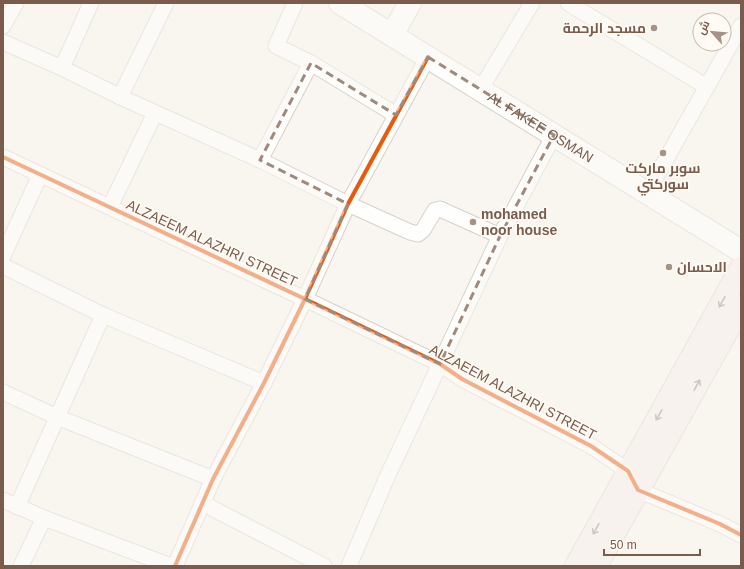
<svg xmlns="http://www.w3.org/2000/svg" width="744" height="569" font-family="Helvetica,Cairo,sans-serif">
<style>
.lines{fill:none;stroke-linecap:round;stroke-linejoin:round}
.street-casing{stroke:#d7d1cb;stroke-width:17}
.secondary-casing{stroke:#d9d2cb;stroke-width:24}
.primary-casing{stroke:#dad1cc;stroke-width:24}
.street{stroke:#fefefd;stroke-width:15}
.secondary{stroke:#fefefd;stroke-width:22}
.primary{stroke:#f3eee8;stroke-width:22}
.cycleway-casing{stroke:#fffaf3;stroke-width:6}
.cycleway{stroke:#e8590c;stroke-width:4}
.oneway{stroke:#a48f83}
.marked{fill:none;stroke:#9f8a7d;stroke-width:3;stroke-dasharray:8 5;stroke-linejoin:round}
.poi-dot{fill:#a69286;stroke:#fffaf3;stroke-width:1.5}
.labels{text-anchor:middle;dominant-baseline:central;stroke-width:3.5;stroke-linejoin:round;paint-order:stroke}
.poi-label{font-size:14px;font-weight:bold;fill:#7a5c4d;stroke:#fffaf3;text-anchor:start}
.street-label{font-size:14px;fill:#7a5c4d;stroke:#fffaf3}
</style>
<rect width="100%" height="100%" fill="#f9f5f0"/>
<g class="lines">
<!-- street casing -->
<g class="street-casing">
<g id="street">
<polyline points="295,3 276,46 311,63 396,115"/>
<polyline points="568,3 707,87"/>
<polyline points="3,26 16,3"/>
<polyline points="3,42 62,68 127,100 260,160 348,204 410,232 418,234 423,230 435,210 440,209 500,236"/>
<polyline points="62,68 91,3"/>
<polyline points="480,90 532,3"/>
<polyline points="120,97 166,3"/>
<polyline points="3,157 305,299 440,364 462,379 591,446 628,471 638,490 720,524 741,535"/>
<polyline points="260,160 311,63"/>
<polyline points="647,193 741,26"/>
<polyline points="110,207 155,113"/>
<polyline points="3,256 40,175"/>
<polyline points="3,266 103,315 264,383"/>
<polyline points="3,392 57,417 213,479"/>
<polyline points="3,500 44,518 171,566"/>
<polyline points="202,503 324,566"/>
<polyline points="17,507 103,315"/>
<polyline points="21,566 44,518"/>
<polyline points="175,566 213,479 264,383 305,299 348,204 428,57"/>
<polyline points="349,566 387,477 500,236 554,135"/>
</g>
</g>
<!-- secondary casing -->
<g class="secondary-casing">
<g id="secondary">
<path id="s1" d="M 340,3 L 741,251"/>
<polyline points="392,35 410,3"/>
</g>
</g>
<!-- primary casing -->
<g class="primary-casing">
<g id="primary">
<polyline points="576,566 741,268"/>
<polyline points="596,566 741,306"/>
</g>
</g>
<!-- street -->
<use href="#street" class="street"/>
<!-- secondary -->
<use href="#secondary" class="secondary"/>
<!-- primary -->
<use href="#primary" class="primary"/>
<!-- cycleway casing -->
<g class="cycleway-casing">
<g id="cycleway">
<polyline points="3,157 305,299 440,364 462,379 591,446 628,471 638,490 720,524 741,535"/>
<polyline points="175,566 213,479 264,383 305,299 348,204 428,57"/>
</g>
</g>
<!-- cycleway -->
<use href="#cycleway" class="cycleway"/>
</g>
<!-- one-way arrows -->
<defs><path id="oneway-shaft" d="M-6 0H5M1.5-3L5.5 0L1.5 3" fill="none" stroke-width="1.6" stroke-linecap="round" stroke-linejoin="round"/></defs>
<g class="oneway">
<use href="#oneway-shaft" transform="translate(722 302) rotate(119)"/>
<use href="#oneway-shaft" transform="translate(697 385) rotate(-61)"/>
<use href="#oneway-shaft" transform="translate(659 415) rotate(119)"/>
<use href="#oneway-shaft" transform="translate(596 529) rotate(119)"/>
</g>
<!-- marked area -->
<path d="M0 0H744V569H0ZM 428,57 L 554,135 L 500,236 L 440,364 L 305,299 L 348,204 L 260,160 L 311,63 L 396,115 Z" fill="#f9f5f0" fill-opacity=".55" fill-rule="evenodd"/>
<path class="marked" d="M 428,57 L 554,135 L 500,236 L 440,364 L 305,299 L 348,204 L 260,160 L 311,63 L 396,115 Z"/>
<!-- markers -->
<g class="poi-dot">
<circle cx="654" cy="28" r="4"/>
<circle cx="663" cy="153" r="4"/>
<circle cx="473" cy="222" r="4"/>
<circle cx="669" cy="267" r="4"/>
</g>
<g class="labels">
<!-- poi labels -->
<g class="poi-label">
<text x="646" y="28" text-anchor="end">مسجد الرحمة</text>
<text x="663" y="168" text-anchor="middle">سوبر ماركت<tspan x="663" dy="16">سوركتي</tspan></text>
<text x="481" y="214">mohamed<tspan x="481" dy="16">noor house</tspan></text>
<text x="677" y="267">الاحسان</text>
</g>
<!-- street labels -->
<g class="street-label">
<text stroke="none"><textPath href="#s1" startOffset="236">AL FAKEE OSMAN</textPath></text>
<text transform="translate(212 243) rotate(25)">ALZAEEM ALAZHRI STREET</text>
<text transform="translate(513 392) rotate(28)">ALZAEEM ALAZHRI STREET</text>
</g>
</g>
<!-- border -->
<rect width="744" height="569" fill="none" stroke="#7a5c4d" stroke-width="8"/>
<!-- north arrow -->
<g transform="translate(712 32) rotate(297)"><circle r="19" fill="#fffaf3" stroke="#cabbb1"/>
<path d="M0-3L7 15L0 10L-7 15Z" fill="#a69286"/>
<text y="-6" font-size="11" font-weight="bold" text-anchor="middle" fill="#7a5c4d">ش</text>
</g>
<!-- scale -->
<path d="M604 549v6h96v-6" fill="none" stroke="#7a5c4d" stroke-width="2"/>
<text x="610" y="549" font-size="12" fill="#7a5c4d" stroke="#fffaf3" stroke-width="3" paint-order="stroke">50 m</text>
</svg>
